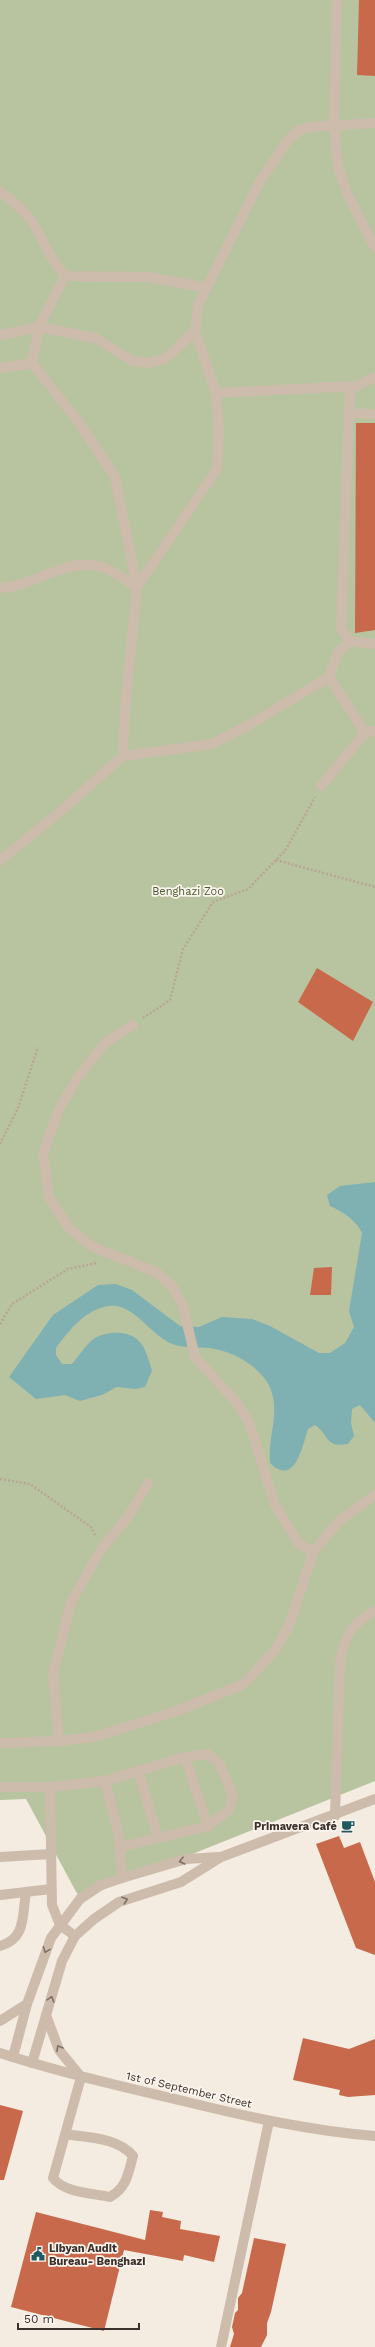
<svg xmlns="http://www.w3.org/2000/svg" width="375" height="2347" font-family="'Work Sans',sans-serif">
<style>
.green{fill:#b8c4a0}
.water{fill:#7fb0b2}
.building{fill:#c8694b}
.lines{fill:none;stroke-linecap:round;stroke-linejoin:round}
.path{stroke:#b9a596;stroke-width:2.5;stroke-dasharray:2 2;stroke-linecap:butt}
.minor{stroke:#cdbbac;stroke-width:10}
.oneway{stroke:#7d6f65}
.labels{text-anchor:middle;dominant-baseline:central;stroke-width:3.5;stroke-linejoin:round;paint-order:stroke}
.park-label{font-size:11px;fill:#4a5a2e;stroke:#fbf5ee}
.poi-label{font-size:11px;font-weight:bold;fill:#3b302b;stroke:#fbf5ee;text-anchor:end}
.street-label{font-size:11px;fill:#3b302b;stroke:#fbf5ee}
</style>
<rect width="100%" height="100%" fill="#f4ebe1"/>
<!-- green -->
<polygon class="green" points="0,0 375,0 375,1781 80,1899 26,1799 0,1800"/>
<!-- water -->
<path class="water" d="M 375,1182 L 375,1423 L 360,1405 L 352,1409 L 351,1423 L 354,1436 L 348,1444 C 325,1448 330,1436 315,1425 L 308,1429 C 302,1447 295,1487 270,1463 C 267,1436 283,1408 267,1382 C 256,1364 230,1350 208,1348 C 197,1347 183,1348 172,1344 C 149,1334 134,1303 109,1306 C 86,1309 69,1330 56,1348 L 56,1355 L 62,1364 L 72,1364 C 78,1357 83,1349 89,1343 C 100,1331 126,1329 138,1340 C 146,1347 149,1362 152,1371 L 145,1387 L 136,1389 L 117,1387 L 102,1395 L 80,1401 L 65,1395 L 36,1399 L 9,1377 L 53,1315 L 98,1285 L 116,1284 L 132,1290 L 180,1326 L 199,1327 L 222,1317 L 252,1319 L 270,1326 L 319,1353 L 330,1353 L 345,1343 L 354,1327 L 349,1311 L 362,1233 C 355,1219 343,1212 330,1206 L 327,1195 L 340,1186 Z"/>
<!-- building -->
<g class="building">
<polygon points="359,0 375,0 375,76 357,75"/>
<polygon points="356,423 375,423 375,630 355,633"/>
<polygon points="317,968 373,1002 353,1041 298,1002"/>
<polygon points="332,1267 331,1295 310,1295 314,1268"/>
<polygon points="339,1836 344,1848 360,1842 375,1882 375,1955 356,1948 316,1844"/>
<polygon points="303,2038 349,2049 375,2039 375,2095 348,2097 339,2095 340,2090 293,2080"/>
<polygon points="0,2105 23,2111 4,2180 0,2180"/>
<polygon points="150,2210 163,2212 162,2217 181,2221 180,2229 220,2236 214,2262 184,2255 183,2261 124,2250 104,2331 11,2307 36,2212 145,2240"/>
<polygon points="254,2238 286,2244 271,2312 267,2323 267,2335 261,2347 230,2347 234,2334 232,2327 235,2313 238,2310 238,2298 242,2293"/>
</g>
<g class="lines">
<!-- path -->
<g class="path">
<polyline points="276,860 375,887"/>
<polyline points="143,1018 170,1000 183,949 213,902 248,889 276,860 285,851 315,797"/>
<polyline points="0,1144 18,1108 38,1047"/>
<polyline points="0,1324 12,1304 68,1269 97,1263"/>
<polyline points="0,1479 30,1484 91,1527 96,1537"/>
</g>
<!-- minor -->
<g class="minor">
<polyline points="337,0 334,125 338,167 347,193 375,248"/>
<polyline points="375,123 309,127 298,131 288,140 260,181 198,305 195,331 216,393 357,386 375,377"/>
<path d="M 0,191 C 12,201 25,210 33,223 C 44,241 51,261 65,276 L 149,277 L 207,288"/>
<polyline points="0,335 39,327 95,338 133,361 150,363 166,358 195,331"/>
<polyline points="32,363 39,327 65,276"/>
<polyline points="0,368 32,363 80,424 115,477 137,587 125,708 123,756 212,744 249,725 329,677 365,733"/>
<polyline points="350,386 341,629 350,641 375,644"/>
<polyline points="349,413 375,414"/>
<path d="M 0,588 C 37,586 67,555 105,568 C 116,572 127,581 137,587 L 217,469 L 219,431 L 216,393"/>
<polyline points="329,677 338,652 350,641"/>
<polyline points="321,786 365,733 375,731"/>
<polyline points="0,861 62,810 123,756"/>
<polyline points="133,1025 105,1043 78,1077 59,1109 43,1153 49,1197 68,1227 91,1246 156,1272 172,1286 183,1306 195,1357 238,1404 250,1425 275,1505 299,1544 313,1552"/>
<polyline points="59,1741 53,1674 71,1602 102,1548 128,1517 148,1483"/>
<polyline points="0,1743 59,1741 94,1737 174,1712 244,1684 275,1650 289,1626 313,1552 339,1521 375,1495"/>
<polyline points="185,1757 208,1826"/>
<polyline points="138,1771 158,1837"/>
<polyline points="105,1781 119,1836 122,1878"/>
<polyline points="0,1787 50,1787 52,1905 60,1925 75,1936"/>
<polyline points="50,1787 105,1781 185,1757 208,1754 219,1763 233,1796 229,1810 208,1826 120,1847"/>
<path d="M 335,1816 L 340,1662 C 344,1638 352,1622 375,1611"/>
<polyline points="0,1857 51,1854"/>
<polyline points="0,1895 51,1889"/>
<path d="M 0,1946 C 26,1939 22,1916 26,1893"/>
<path d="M 46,2015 L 59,2050 L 81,2077 L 53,2178 C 65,2193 91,2193 110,2197 C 127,2187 128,2174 133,2156 C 117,2137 88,2138 65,2134"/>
<polyline points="0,2021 27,2004"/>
<path d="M 0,2053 C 62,2073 124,2087 187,2102 C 249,2117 311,2131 375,2136"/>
<polyline points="13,2057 27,2004 51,1938 80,1899 101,1885 122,1878 186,1859 219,1857"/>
<polyline points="32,2063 62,1961 75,1936 94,1919 119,1902 181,1882 221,1857 375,1799"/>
<polyline points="221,2347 269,2121"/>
</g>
</g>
<!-- one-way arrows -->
<defs><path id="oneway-chevron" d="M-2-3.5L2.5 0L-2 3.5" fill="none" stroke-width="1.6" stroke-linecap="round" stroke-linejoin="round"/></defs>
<g class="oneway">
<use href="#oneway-chevron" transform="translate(182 1861) rotate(166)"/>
<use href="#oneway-chevron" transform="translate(125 1900) rotate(-19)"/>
<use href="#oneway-chevron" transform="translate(46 1950) rotate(111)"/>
<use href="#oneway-chevron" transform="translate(51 1999) rotate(-73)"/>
<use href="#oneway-chevron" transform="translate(59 2048) rotate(-120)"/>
</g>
<!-- icons -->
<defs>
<g id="cafe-bare" transform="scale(1.08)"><path d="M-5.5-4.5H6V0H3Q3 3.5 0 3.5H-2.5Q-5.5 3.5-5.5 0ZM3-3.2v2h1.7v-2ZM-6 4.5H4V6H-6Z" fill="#1f5a5e" stroke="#fbf5ee" stroke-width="2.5" paint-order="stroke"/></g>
<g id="civic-bare" transform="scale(1.08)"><path d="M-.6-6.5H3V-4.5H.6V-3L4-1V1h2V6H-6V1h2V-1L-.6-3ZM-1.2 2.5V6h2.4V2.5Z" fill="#1f5a5e" stroke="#fbf5ee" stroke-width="2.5" paint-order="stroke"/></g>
</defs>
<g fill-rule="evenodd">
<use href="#cafe-bare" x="348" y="1826"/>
<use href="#civic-bare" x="38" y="2254"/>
</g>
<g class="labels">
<!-- park labels -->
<g class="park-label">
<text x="188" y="891">Benghazi Zoo</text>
</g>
<!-- poi labels -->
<g class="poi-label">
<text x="337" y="1826">Primavera Café</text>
<text x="49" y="2248" text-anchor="start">Libyan Audit<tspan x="49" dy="13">Bureau- Benghazi</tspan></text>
</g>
<!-- street labels -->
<g class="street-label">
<text transform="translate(189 2090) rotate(13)">1st of September Street</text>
</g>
</g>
<!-- scale -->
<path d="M18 2323v6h121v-6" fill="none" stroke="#3b302b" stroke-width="2"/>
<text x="24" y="2323" font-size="12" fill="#3b302b" stroke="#fbf5ee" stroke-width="3" paint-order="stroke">50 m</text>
</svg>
